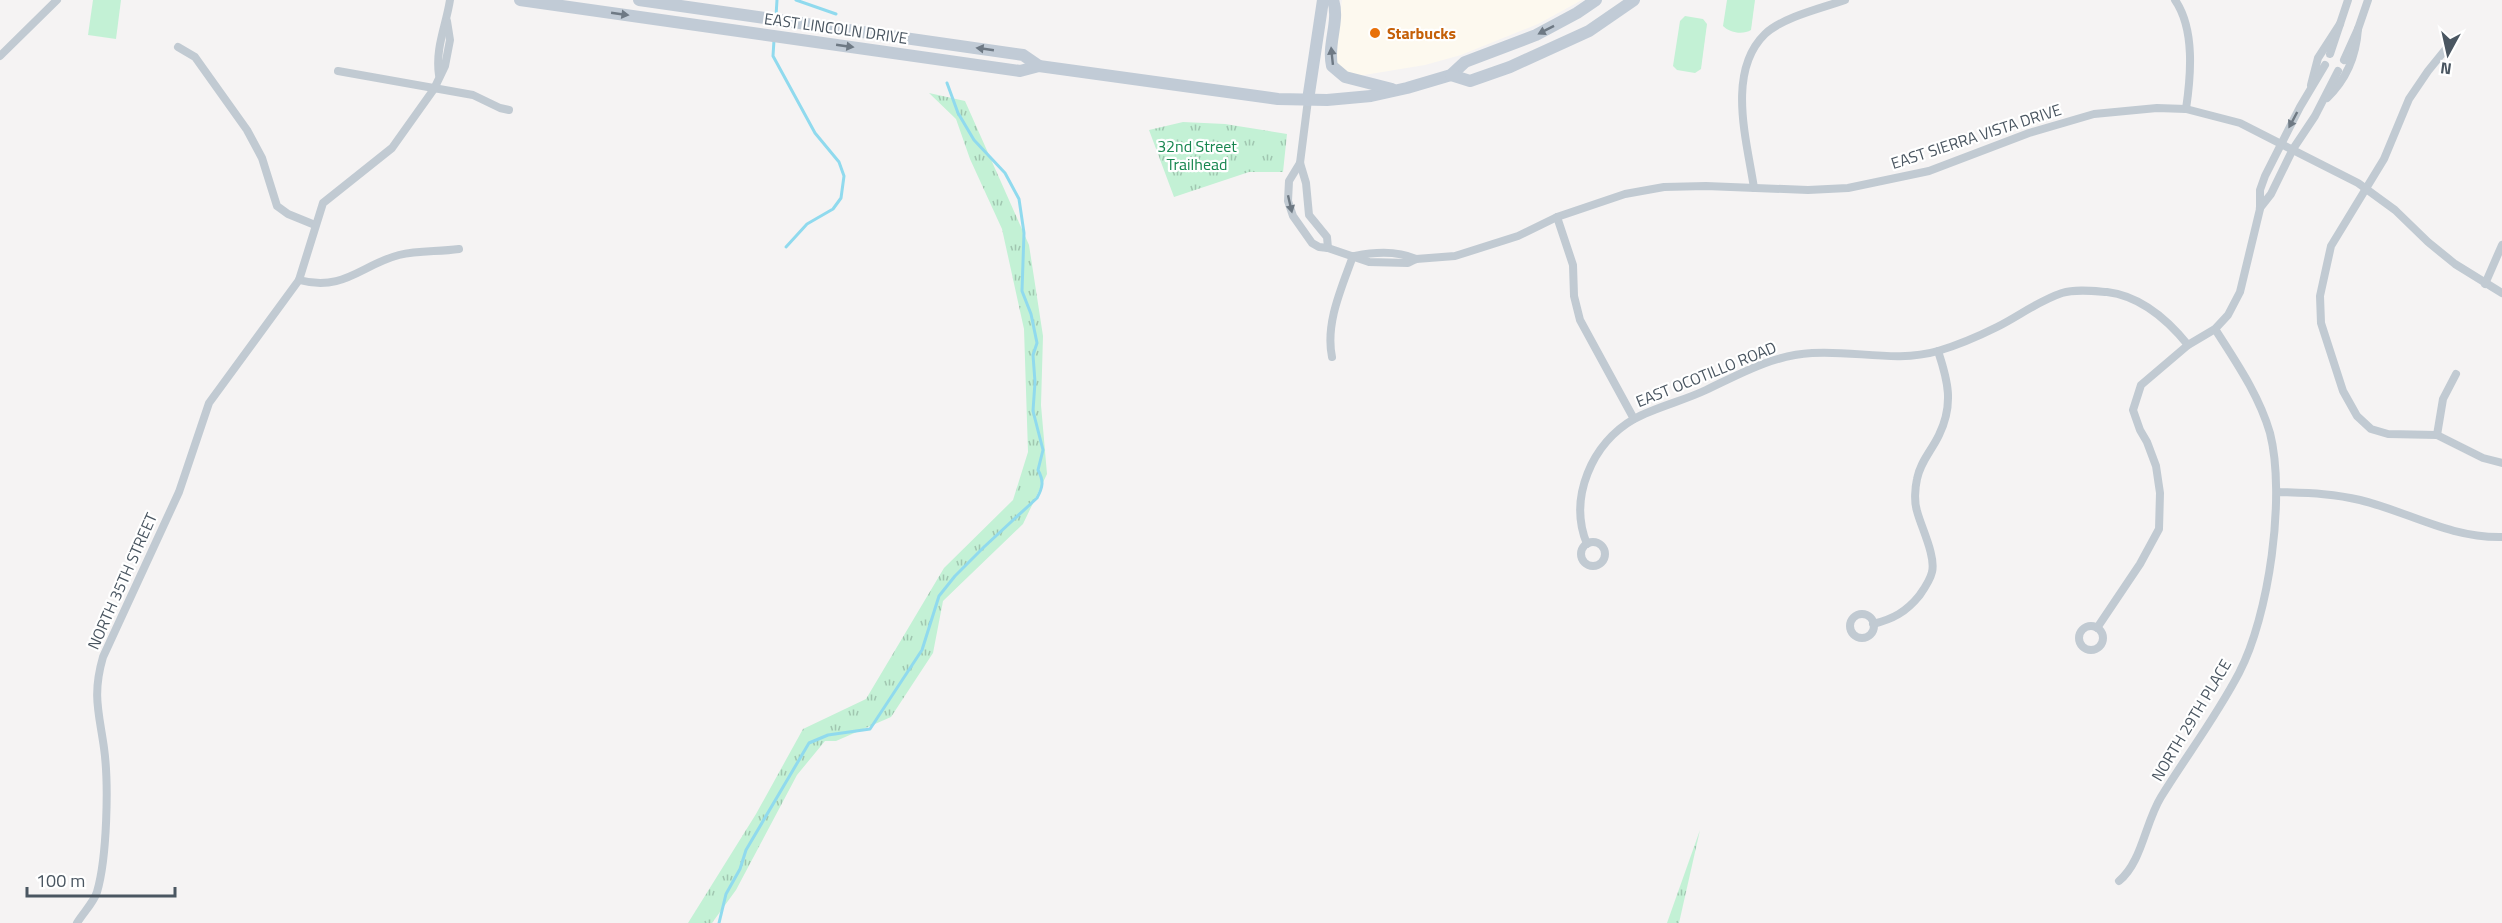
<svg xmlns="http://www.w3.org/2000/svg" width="2502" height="923" font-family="'Titillium Web',sans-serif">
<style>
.commercial{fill:#fdf9ef}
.grass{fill:url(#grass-tufts)}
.pitch{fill:#c3f1d5}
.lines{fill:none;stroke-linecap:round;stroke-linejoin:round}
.stream{stroke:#90daee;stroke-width:3}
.street{stroke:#c1cad2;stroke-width:8}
.secondary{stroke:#c1cbd6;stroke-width:12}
.oneway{fill:#6e7984}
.oneway2{fill:#6e7983}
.food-dot{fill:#e8710a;stroke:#fff;stroke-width:2}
.labels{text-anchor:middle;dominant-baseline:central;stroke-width:4.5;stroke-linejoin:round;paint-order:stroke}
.street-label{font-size:16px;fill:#4a5661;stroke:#fff}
.food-label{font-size:16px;font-weight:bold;fill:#c56008;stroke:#fff;text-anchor:start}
.park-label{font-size:16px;fill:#17864f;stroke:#fff}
</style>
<defs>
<pattern id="grass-tufts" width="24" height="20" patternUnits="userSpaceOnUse" patternTransform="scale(1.5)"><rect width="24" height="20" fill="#c3f1d5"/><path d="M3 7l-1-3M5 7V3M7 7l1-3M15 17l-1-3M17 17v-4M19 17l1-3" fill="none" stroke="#a0c6b0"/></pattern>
</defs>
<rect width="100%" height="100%" fill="#f5f3f3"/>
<!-- commercial -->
<polygon class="commercial" points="1342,0 1582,0 1538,24 1461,55 1425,65 1358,76 1337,67 1334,52"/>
<!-- grass -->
<g class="grass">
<polygon points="929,93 965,101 1029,245 1043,336 1041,405 1047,474 1023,524 943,601 933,653 891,717 836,741 825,741 797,775 736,890 712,923 688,923 756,814 803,729 866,699 944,568 1013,500 1028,452 1024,329 1002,229 970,159 956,119"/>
<polygon points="1183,122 1225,124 1287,134 1283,172 1249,172 1174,197 1149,130"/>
<polygon points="1700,830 1679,923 1667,923"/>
</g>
<!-- pitch -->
<g class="pitch">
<polygon points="93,0 121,0 116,39 88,35"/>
<path d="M 1727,0 L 1755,0 L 1751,30 C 1743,35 1730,33 1723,26 Z"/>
<polygon points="1685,16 1703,19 1707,24 1701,69 1695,73 1677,70 1673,66 1680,21"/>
</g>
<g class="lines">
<!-- stream -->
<g class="stream">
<polyline points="796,0 836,14"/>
<polyline points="776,16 777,0"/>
<polyline points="774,40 773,56 815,133 839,162 844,176 841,198 833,209 807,224 786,247"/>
<path d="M 719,923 L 726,894 L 740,869 L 746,850 L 809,743 L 828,735 L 870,729 L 922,650 L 939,596 L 955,576 L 984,547 L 1037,498 C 1043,487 1044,481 1038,470 L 1043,450 L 1033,411 L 1035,382 L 1033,355 L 1037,343 L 1031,314 L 1022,291 L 1024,233 L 1019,199 L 1005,173 L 974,140 L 958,113 L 947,83"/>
</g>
<!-- street -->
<g class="street">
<path d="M 2175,0 C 2195,29 2191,75 2186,109"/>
<polyline points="2454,39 2428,71 2409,99 2384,159 2331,246 2320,296 2321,323 2343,391 2357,416 2371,429 2388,434 2437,435 2483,458 2502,463"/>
<polyline points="178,47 195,57 247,130 262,158 277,206 288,214 315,225"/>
<polyline points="2330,54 2348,0"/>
<polyline points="0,56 57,0"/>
<polyline points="2344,60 2358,29 2368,0"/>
<polyline points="338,71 473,95 500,108 509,110"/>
<path d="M 439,75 C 435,48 446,26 450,0"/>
<polyline points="2311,85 2318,58 2340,24"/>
<path d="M 2327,98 C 2347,79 2356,57 2358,29"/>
<polyline points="1308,100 1300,163 1306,183 1309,215 1327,237 1328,248"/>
<polyline points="1300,163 1289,181 1288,201 1293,216 1312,243 1319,247 1328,248 1369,262 1408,263 1416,259 1455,256 1518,236 1557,217 1625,194 1664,187 1706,186 1808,190 1848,188 1929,171 2029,133 2094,114 2157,108 2186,109 2240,123 2358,183 2395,210 2428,242 2455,264 2502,293"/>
<path d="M 1754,188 C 1747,141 1726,72 1765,34 C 1783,17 1822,8 1845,0"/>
<polyline points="2260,208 2271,194 2293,149 2315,116 2338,71"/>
<polyline points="1557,217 1573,265 1574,296 1580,320 1634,419"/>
<path d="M 1355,256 C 1374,252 1398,251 1416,259"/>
<path d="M 299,280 C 344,292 361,265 399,255 C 419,250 438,252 459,249"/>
<polyline points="2485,284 2502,245"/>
<path d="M 1332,357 C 1325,323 1342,287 1353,256"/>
<polyline points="2437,435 2443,399 2456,374"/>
<path d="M 2277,492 C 2305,493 2332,493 2360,500 C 2409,512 2449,538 2502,537"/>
<circle cx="1593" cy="554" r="12"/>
<path d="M 1587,544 C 1568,498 1592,443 1634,419 C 1656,407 1683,401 1706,390 C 1740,374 1773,355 1812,353 C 1854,350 1897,363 1938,351 C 1958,345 1979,336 1997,327 C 2019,316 2038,301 2062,293 C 2075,289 2093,291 2107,292 C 2141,296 2167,319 2188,345"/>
<circle cx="1862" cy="626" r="12"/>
<path d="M 1873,624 C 1893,619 1906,612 1919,596 C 1924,589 1930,581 1932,572 C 1936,556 1921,527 1917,511 C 1914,502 1915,488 1917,479 C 1920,462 1932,450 1939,435 C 1954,404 1948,381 1938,351"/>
<circle cx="2091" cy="638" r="12"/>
<polyline points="2097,628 2140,564 2159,529 2160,493 2156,466 2147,442 2140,430 2133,410 2141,385 2188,345 2215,329 2228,315 2240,292 2260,209 2260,190 2265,176 2300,107 2325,65"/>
<path d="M 2119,881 C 2142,862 2145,823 2161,797 C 2187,755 2216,717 2239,673 C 2269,616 2286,496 2270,433 C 2259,395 2236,362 2215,329"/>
<path d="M 77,923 C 83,913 94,902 97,892 C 107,858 109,784 104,748 C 99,712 92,695 103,657 L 179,492 L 209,403 L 299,280 L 323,203 L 392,148 L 434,89 L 445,66 L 450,40 L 447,21"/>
</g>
<!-- secondary -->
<g class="secondary">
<polyline points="520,0 1020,71 1039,66 1278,99 1327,100 1371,96 1407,88 1451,75 1465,62 1536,35 1577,13 1596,0"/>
<polyline points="639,0 1023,55 1039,66"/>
<path d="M 1333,0 C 1340,21 1327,44 1332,66 L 1345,77 L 1392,89"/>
<polyline points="1451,75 1470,81 1510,67 1589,31 1634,0"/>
<polyline points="1308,100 1323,0"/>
</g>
</g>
<!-- one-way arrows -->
<defs><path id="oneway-solid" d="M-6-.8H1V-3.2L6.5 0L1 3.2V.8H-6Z" transform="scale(1.5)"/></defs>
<g class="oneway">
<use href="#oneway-solid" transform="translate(620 14) rotate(8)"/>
<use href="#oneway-solid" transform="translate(1546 30) rotate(153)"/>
<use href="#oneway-solid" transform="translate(845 46) rotate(8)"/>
<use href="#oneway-solid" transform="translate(985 49) rotate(-172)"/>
<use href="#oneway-solid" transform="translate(1332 56) rotate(-96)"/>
</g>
<g class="oneway2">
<use href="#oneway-solid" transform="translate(2293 120) rotate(118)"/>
<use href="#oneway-solid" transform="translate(1290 204) rotate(77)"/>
</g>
<!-- markers -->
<circle class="food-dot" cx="1375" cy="33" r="6"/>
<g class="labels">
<!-- street labels -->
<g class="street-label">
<text transform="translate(836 28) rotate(8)">EAST LINCOLN DRIVE</text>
<text transform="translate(1976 136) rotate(-18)">EAST SIERRA VISTA DRIVE</text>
<text transform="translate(1706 374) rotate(-22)">EAST OCOTILLO ROAD</text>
<text transform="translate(122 581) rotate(-66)">NORTH 35TH STREET</text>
<text transform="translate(2191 720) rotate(-59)">NORTH 29TH PLACE</text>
</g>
<!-- food labels -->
<g class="food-label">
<text x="1387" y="33">Starbucks</text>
</g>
<!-- park labels -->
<g class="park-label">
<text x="1197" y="146">32nd Street<tspan x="1197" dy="18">Trailhead</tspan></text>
</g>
</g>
<!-- north arrow -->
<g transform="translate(2448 54) rotate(188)" stroke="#ffffff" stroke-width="4.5" paint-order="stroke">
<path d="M0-4.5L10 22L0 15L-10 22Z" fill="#4a5661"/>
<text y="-9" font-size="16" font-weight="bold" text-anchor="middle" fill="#4a5661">N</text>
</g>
<!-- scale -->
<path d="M27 887v9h148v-9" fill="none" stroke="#4a5661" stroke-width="3"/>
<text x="36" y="887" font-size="18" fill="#4a5661" stroke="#ffffff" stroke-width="4.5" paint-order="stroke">100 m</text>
</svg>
